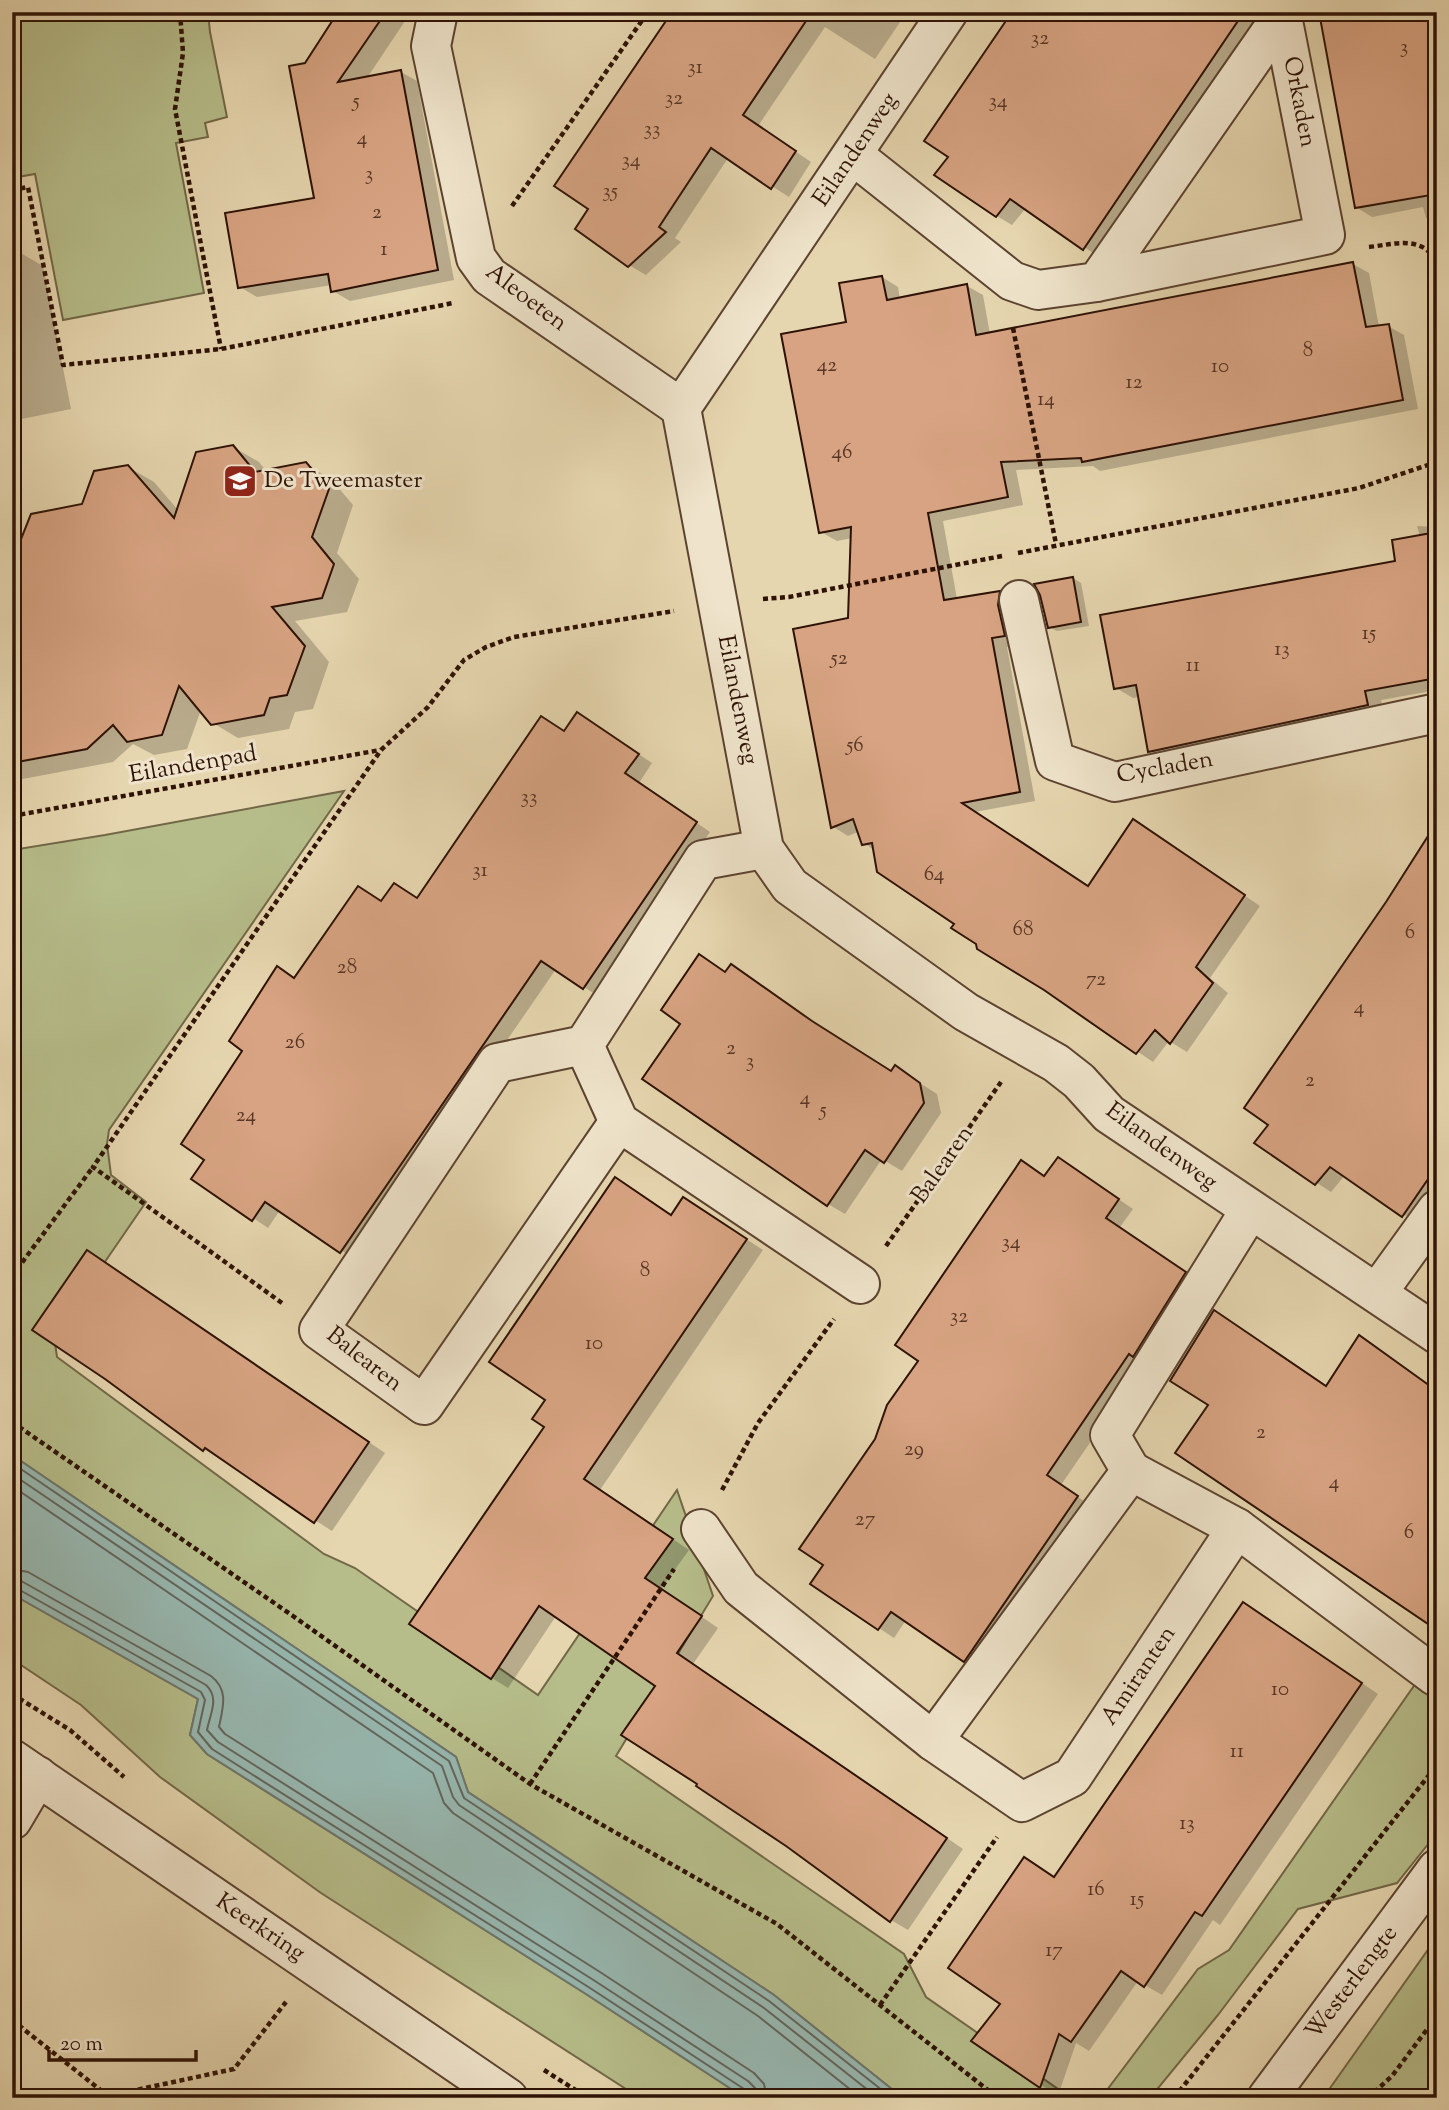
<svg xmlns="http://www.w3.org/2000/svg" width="1449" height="2110" font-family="'Sorts Mill Goudy',serif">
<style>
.green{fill:#b6bd8a;stroke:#726848;stroke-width:2}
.water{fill:#97b8b1;stroke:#6d766d;stroke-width:2}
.shadow{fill:#0003}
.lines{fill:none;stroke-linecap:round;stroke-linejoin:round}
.shore{stroke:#62655c;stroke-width:2}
.building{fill:#d7a382;stroke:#2e1206;stroke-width:2}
.minor-casing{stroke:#5c4330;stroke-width:42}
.tertiary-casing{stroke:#5c4330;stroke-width:42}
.path{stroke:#2e1206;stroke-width:4.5;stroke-dasharray:5 3.5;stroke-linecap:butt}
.minor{stroke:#efe4cb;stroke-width:38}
.tertiary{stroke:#efe4cb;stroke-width:38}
.labels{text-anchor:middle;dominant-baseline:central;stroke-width:6;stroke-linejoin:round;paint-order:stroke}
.number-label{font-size:21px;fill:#583625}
.street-label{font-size:24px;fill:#2e1206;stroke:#efe4cb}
.poi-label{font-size:24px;fill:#2e1206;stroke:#efe4cb;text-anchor:start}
</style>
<rect width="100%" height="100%" fill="#e6d6af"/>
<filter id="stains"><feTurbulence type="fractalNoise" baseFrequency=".00286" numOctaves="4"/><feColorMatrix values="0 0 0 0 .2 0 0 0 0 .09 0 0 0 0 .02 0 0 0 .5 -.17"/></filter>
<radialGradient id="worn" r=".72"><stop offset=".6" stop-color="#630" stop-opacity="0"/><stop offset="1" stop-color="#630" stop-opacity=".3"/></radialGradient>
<!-- green -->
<g class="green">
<polygon points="12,12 208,12 210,32 227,117 205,123 208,137 176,143 204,293 63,320 35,174 12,178"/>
<polygon points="344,791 109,1130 107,1144 111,1175 146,1202 54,1336 57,1357 324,1554 355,1568 538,1695 677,1490 713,1596 616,1756 904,1954 926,1997 1071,2098 903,2098 774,1995 468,1792 456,1757 12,1455 12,850 105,835"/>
<polygon points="12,1594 198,1699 190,1735 207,1754 586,1994 745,2098 640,2098 321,1893 160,1777 81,1705 12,1659"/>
<polygon points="1437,1653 1437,1833 1397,1883 1298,1909 1218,2015 1150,2098 1101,2098 1198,1969 1229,1950"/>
<polygon points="1437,1937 1437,2098 1323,2098"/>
</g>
<!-- water -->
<polygon class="water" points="12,1455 456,1757 468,1792 774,1995 903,2098 745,2098 586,1994 207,1754 190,1735 198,1699 12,1594"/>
<!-- shadow -->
<g class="shadow">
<polygon points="340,12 411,12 367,78 401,72 417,81 454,280 350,301 333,291 332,285 257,297 240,287 316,200 306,65"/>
<polygon points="673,12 907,12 875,59 825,27 758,126 811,162 789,197 728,158 675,238 681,242 646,275 629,265"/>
<polygon points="1014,12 1267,12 1099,257 1026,208 1012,225 997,216 951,157"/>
<polygon points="1437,12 1437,224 1426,218 1423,207 1372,217 1356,207"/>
<polygon points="12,248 43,266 71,409 12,421"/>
<polygon points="1353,264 1369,273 1379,327 1388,326 1404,335 1418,409 1100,471 1093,466 1016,470 1023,505 943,521 957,599 1000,592 1015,601 1020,644 1007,647 1035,801 975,812 1089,887 1150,831 1260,906 1210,978 1228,993 1187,1052 1169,1041 1153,1062 977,943 874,850 864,843 860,831 848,836 832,826 849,620 852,538 837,541 821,532 848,323 882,277 898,287 900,299 967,286 983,295 990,334"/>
<polygon points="233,447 259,462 267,472 305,464 331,479 353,505 337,553 359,579 347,612 295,621 329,662 313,709 295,712 289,729 238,738 213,723 201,710 187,749 154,755 133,744 113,762 12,781 12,626 84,506 128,467 154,482 178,510"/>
<polygon points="1417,526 1437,527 1437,690 1381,700 1384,715 1167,761 1150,751 1140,697 1133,698 1116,688 1396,562 1420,537"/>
<polygon points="1073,578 1081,583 1089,626 1057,631 1049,627"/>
<polygon points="592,723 652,763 639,783 710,832 598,996 556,969 356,1260 280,1210 268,1228 194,1178 206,1160 295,979 382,903 418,899 565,732"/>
<polygon points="1437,862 1437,1205 1418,1224 1345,1175 1331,1192 1256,1143 1270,1125"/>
<polygon points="726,973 892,1073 895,1067 937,1094 941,1113 902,1171 882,1159 845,1214 828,1204"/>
<polygon points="1073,1168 1133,1209 1120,1227 1200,1282 1061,1485 1091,1506 980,1669 906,1620 894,1638 812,1584 825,1565 877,1440 1046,1177"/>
<polygon points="684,1199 763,1250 600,1490 689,1550 661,1589 718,1628 693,1664 963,1849 908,1930 891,1920 657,1685 556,1616 508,1688 492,1678 546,1427"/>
<polygon points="88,1252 385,1453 332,1531 204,1449"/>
<polygon points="1261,1614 1378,1694 1220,1925 1213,1920 1162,1995 1138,1981 1089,2051 1076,2043 1058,2096 973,2040 1002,2003 1055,1878"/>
</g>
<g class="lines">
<!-- shore -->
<g class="shore">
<polyline points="12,1463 449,1761 464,1798 769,2001 892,2098"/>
<polyline points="12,1474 442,1766 453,1797 459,1805 764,2008 878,2098"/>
<polyline points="12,1486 433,1773 444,1803 453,1813 758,2016 861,2098"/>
<path d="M 12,1569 L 28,1572 L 211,1676 C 229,1690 223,1707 219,1727 L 225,1734 L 600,1972 L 754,2073 L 764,2084 L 767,2098"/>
<path d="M 12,1579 L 23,1582 L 206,1685 C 220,1698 210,1714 207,1730 L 218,1742 L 595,1981 L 748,2081 L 755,2088 L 756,2098"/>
<polyline points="12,1588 18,1589 201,1692 205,1700 198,1732 212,1749 590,1988 744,2089 747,2098"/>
</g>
</g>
<!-- building -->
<g class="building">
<polygon points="338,12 386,12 338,82 401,70 438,270 331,292 328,274 238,288 225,213 314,198 289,66 305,63"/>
<polygon points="672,12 812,12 743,115 796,151 771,189 711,148 659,227 666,232 628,267 575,229 588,209 554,186"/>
<polygon points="1012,12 1244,12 1083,250 1010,199 996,217 934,175 948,157 924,141"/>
<polygon points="1319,12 1437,12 1437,194 1355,208"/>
<polygon points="1353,262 1366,327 1389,324 1403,400 1082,462 1081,458 1001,462 1008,497 928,513 944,600 1000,591 998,605 1005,636 992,638 1020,792 962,803 1088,886 1133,819 1245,895 1196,967 1213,983 1170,1044 1155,1030 1136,1054 1044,990 977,949 976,944 951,928 954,924 877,872 872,843 862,845 853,819 831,828 793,629 848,618 851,527 819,533 781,334 846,322 839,283 882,276 887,300 967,284 976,335"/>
<polygon points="233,445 255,472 306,462 329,489 312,537 334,564 322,598 272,607 305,646 287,695 270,698 264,715 211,725 179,686 162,735 127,742 113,725 87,749 12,763 12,562 31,514 82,504 94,471 128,465 174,518 196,452"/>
<polygon points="1437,532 1437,678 1365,691 1368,705 1148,752 1136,685 1114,689 1100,615 1395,561 1392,540"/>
<polygon points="1073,577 1081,622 1048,628 1040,595 1034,584"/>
<polygon points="577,712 639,754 625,773 697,822 583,989 541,961 340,1253 265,1202 252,1221 191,1179 204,1160 181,1144 242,1051 229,1041 277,966 294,978 358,886 381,901 394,883 417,898 541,716 564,731"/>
<polygon points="1437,822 1437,1166 1402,1217 1330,1167 1315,1185 1254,1143 1268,1125 1244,1108 1386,902"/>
<polygon points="699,954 725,972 731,964 812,1021 891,1071 895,1065 920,1083 924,1103 884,1163 865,1150 827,1206 642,1079 680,1024 661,1010"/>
<polygon points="1058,1157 1119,1199 1106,1218 1186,1272 1133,1357 1129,1354 1047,1475 1078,1496 964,1662 891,1612 878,1630 810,1584 823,1565 799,1549 875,1439 887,1405 918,1361 895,1345 1021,1160 1044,1176"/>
<polygon points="615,1177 671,1215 683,1197 747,1239 584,1479 673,1539 645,1578 702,1616 677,1653 947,1838 890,1922 786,1846 696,1786 697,1784 621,1735 655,1686 539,1606 491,1679 409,1624 544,1427 532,1419 545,1400 489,1362"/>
<polygon points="87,1250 369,1442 314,1523 205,1448 203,1451 105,1379 32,1330"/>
<polygon points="1214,1310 1326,1386 1359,1335 1437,1391 1437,1630 1175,1453 1208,1405 1170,1381"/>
<polygon points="1243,1602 1362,1683 1202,1916 1195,1912 1144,1987 1121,1971 1071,2042 1059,2034 1040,2088 971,2041 1000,2004 948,1968 1024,1857 1054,1877"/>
</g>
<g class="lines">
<!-- minor casing -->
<g class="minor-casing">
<g id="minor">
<polyline points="438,12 431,46 476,258 489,276 681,408"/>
<polyline points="948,12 681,408 764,849 790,886 966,1012 1056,1063 1079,1081 1109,1114 1437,1334"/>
<polyline points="853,155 1012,281 1038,290 1097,282 1325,235 1282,16 1097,282"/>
<polyline points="1019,600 1055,761 1115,782 1437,713"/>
<polyline points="584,1045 619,1122 860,1284"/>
<polyline points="619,1122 424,1405 319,1330 497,1063 584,1045 703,860 764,849"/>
<polyline points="1377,1293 1437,1210"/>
<polyline points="1131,1471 1237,1528 1435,1676"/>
<polyline points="701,1529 741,1588 933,1741 1022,1802 1072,1777 1237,1528"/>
<polyline points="933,1741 1131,1471 1110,1435 1250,1210"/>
<polyline points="12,1820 38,1776"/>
<polyline points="1267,2098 1437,1869"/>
</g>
</g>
<!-- tertiary casing -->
<g class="tertiary-casing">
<polyline id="tertiary" points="12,1759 508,2098"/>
</g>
<!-- path -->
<g class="path">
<polyline points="180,12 183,53 175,109 221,349"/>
<polyline points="12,190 28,187 63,365 221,349 453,303"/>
<polyline points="512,206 648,12"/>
<path d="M 1369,247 C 1396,244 1420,235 1437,261"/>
<polyline points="1013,328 1056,544"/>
<polyline points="1018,553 1359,488 1437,462"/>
<polyline points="763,599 789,597 1002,556"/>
<polyline points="12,816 380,750"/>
<polyline points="886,1246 1001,1082"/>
<polyline points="12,1276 93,1167"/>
<polyline points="282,1303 93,1167 381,750 428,707 464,660 486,647 514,637 674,611"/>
<polyline points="12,1422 293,1616 530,1784 777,1924 998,2098"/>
<polyline points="722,1490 758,1423 834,1319"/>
<polyline points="12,1694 70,1730 124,1777"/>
<polyline points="530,1784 674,1569"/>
<polyline points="880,2005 997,1837"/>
<polyline points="12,2020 108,2096 234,2069 286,2002"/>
<polyline points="544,2070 588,2098"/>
<polyline points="1174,2098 1437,1765"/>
<polyline points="1368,2098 1392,2076 1437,2016"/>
</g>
<!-- minor -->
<use href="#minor" class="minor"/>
<!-- tertiary -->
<use href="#tertiary" class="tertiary"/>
</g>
<!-- icons -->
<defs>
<g id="school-square" transform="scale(1.75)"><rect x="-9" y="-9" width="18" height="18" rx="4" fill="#8f2418" stroke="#efe4cb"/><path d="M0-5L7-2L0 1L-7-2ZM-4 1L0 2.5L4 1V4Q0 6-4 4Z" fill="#fff"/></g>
</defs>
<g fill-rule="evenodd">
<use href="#school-square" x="240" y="481"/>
</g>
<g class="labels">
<!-- number labels -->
<g class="number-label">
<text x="1040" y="39">32</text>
<text x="1404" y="48">3</text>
<text x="695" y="68">31</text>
<text x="674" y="99">32</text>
<text x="356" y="102">5</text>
<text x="998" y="102">34</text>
<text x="652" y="130">33</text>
<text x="362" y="139">4</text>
<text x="631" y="161">34</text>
<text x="369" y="175">3</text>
<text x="610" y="192">35</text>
<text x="377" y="213">2</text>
<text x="384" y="250">1</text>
<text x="1308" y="351">8</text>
<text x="827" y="366">42</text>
<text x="1220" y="367">10</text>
<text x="1134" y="383">12</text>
<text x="1046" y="400">14</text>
<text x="842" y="453">46</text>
<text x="1369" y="634">15</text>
<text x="1282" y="650">13</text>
<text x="839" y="659">52</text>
<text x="1193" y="666">11</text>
<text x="855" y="746">56</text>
<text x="529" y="798">33</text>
<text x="480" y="871">31</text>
<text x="934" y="875">64</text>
<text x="1023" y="930">68</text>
<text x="1410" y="933">6</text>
<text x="347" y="968">28</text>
<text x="1096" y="980">72</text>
<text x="1359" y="1008">4</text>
<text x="295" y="1043">26</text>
<text x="731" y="1049">2</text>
<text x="750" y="1062">3</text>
<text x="1310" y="1081">2</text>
<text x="805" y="1099">4</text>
<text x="823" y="1111">5</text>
<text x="246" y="1116">24</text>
<text x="1011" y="1243">34</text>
<text x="645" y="1271">8</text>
<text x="959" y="1317">32</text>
<text x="594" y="1344">10</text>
<text x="1261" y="1433">2</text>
<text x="914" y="1450">29</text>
<text x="1334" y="1483">4</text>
<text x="865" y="1520">27</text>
<text x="1409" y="1533">6</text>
<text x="1280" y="1690">10</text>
<text x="1237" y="1752">11</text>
<text x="1187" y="1824">13</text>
<text x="1096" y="1890">16</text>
<text x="1137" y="1900">15</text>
<text x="1054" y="1951">17</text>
</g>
<!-- street labels -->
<g class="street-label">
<text transform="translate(1299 102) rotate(79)">Orkaden</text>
<text transform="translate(856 150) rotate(-56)">Eilandenweg</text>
<text transform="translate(526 298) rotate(37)">Aleoeten</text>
<text transform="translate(737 700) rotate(79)">Eilandenweg</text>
<text transform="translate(193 765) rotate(-10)">Eilandenpad</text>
<text transform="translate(1165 768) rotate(-10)">Cycladen</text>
<text transform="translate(1161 1147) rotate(36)">Eilandenweg</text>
<text transform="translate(943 1165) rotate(-55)">Balearen</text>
<text transform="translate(364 1360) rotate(38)">Balearen</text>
<text transform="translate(1139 1676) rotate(-56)">Amiranten</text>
<text transform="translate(260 1928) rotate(34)">Keerkring</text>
<text transform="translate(1352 1983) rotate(-53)">Westerlengte</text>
</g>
<!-- poi labels -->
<g class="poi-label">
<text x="264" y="481">De Tweemaster</text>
</g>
</g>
<!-- margin -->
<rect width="1449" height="2110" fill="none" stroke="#e6d6af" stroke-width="42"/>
<rect x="14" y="14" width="1421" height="2082" fill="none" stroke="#2e1206" stroke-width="3.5"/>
<rect x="21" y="21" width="1407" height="2068" fill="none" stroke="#2e1206" stroke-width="2"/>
<!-- scale -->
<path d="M49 2050v10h147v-10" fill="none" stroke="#2e1206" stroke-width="3.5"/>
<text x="60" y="2050" font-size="21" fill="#2e1206" stroke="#efe4cb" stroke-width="5" paint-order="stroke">20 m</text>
<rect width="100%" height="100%" filter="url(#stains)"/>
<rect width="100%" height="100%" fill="url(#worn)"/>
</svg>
